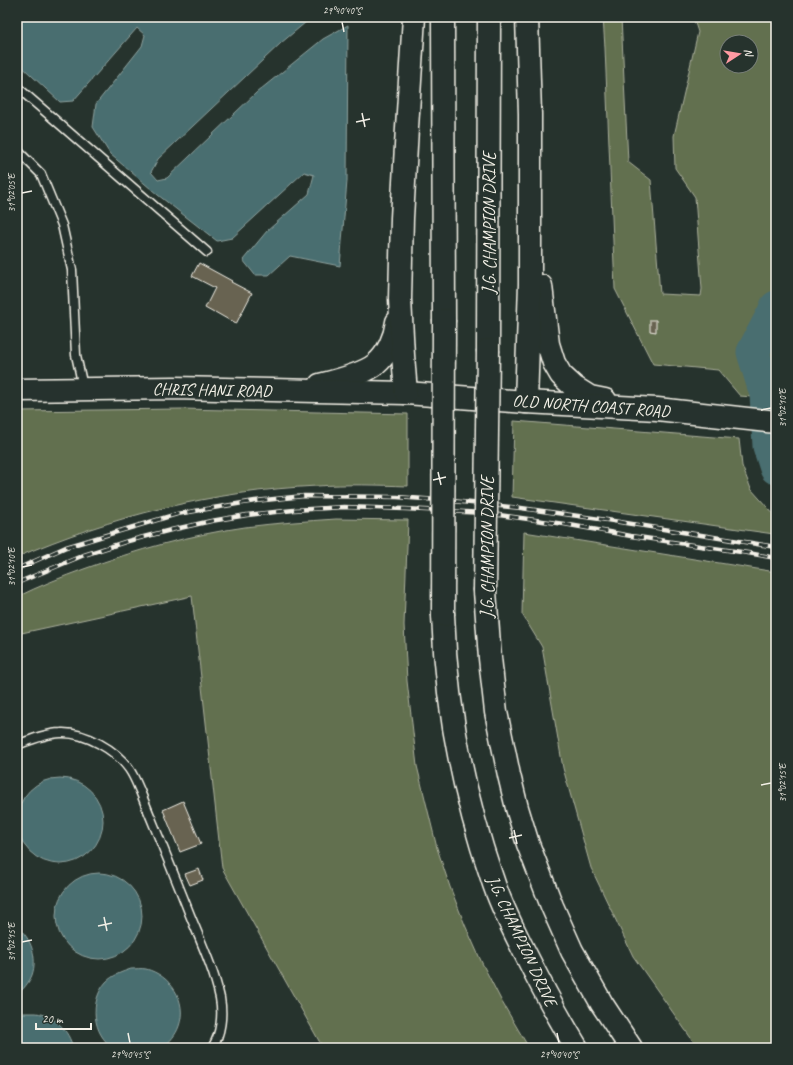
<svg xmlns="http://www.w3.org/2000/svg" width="793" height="1065" font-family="Caveat,sans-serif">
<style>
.green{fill:#626f50;stroke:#abb09c;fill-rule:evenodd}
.water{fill:#4a6e6f;stroke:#8ea29f}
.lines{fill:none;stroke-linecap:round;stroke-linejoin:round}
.river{stroke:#4a6e6f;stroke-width:33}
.building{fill:#686351;stroke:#f4f1e8}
.lane-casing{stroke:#f4f1e8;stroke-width:11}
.secondary-casing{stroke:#f4f1e8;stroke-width:25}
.lane{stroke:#26332d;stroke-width:8}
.secondary{stroke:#26332d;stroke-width:22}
.rail-casing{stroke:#f4f1e8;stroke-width:4.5}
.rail{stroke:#26332d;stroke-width:3;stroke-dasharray:9;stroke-linecap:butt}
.secondary-bridge-casing{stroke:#f4f1e8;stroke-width:25;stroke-linecap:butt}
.secondary-bridge{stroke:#26332d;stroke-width:22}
.ticks{fill:none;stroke:#f4f1e8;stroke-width:1.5}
.labels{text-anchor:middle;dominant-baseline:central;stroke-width:3;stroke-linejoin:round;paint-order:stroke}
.street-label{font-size:17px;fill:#f4f1e8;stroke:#26332d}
.neatline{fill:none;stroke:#f4f1e8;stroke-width:1.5}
.ticks-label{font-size:10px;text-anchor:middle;fill:#f4f1e8}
</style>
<rect width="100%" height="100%" fill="#26332d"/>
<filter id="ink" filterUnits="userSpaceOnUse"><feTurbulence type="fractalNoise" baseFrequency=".025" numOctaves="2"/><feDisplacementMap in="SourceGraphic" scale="8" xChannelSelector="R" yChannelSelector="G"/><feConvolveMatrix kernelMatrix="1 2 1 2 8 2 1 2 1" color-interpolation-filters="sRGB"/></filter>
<g filter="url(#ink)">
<!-- green -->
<g class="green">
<path d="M 603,17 L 621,17 L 628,162 L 651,180 L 660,294 L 701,296 L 702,289 L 695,197 L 675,168 L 674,136 L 698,32 L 693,17 L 776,17 L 776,399 L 740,396 L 718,370 L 653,364 L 615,289 L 605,48 ZM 727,42 L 751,42 L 751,66 L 727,66 Z"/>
<path d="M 181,409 L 408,414 L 408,486 C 378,485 347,484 317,486 C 213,491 112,516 17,557 L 17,411 Z"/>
<polygon points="514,421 739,439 742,466 751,489 776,517 776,525 774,534 512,497"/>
<path d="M 336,519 L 408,520 L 404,625 L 407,681 L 417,766 L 437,848 L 450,887 L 465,925 L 482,963 L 502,1002 L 529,1048 L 323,1048 L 222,868 L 192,596 L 17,634 L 17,597 C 39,586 62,577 84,569 C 136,550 190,535 245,527 C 276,523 306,521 336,519 Z"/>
<polygon points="524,532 776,572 776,1048 698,1048 633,956 591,868 563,768 542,647 522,614"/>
</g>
<!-- water -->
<g class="water">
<polygon points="17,17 312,17 281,43 158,159 151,172 158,180 167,178 256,93 323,39 348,25 347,181 340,266 290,256 269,275 255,275 243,260 267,231 309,194 314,175 304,172 232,238 217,241 158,195 110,154 93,127 96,104 142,46 145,35 137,28 73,101 60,102 17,62"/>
<circle cx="60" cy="821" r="43"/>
<circle cx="99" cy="916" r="43"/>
<path d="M 17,927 C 31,937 38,958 32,975 C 29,983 23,989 17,995 Z"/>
<path d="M 131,969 C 136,969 141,968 146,969 C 170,975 188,1001 179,1026 C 176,1035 170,1041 163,1048 L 114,1048 C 92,1035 89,1001 106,982 C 113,975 122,972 131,969 Z"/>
<path d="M 23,1013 C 27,1013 32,1013 36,1013 C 55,1015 69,1031 73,1048 L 17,1048 L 17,1015 Z"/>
</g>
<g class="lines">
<!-- river -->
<polyline class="river" points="776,307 773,314 753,352 766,394 769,446 776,468"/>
</g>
<!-- building -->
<g class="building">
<polygon points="199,263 232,281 231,282 252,293 236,324 215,312 214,313 205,308 215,288 192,276"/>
<polygon points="650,320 656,320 656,332 650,331"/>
<polygon points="183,801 201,844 180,852 163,810"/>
<polygon points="199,869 203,880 190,885 185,874"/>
</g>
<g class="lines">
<!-- lane casing -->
<g class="lane-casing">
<g id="lane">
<polyline points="17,87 207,252"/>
<polyline points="17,150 41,174 62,225 72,270 76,355 83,387"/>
<path d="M 17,745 C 30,740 47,733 61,733 C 85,732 116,750 129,769 C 134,776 137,784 140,791 C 157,833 174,874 190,915 C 201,942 214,970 220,998 C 223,1015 221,1034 212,1048"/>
</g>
</g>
<!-- secondary casing -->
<g class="secondary-casing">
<g id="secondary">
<polyline points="443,17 444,320"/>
<polyline points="541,286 548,344 554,363 561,375 574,387 590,397 605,400"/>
<polyline points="488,350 489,17"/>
<path d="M 320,385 C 336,381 364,374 376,364 C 388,354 395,337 397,322"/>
<polyline points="17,390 174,388 406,393 526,402 657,409 776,422"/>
<polyline points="406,393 403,355 400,299 402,218 407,128 414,17"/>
<polyline points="526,402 530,284 530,114 527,17"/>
<polyline points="485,591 490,658 496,712 509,775 517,808 528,844 552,906 572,951 602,1004 631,1048"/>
<path d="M 443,615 C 446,704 463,794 492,878 C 500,904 513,929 525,953 C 541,985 558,1017 577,1048"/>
</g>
</g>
<!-- lane -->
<use href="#lane" class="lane"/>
<!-- secondary -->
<use href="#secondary" class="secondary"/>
<!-- rail casing -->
<g class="rail-casing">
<g id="rail">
<polyline points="17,569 66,547 177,514 255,501 304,496 397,497 452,501 521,508 607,520 776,547"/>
<polyline points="17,583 84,555 128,541 171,530 211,521 247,515 294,510 344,507 405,509 485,513 564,524 631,536 748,553 776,558"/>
</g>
</g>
<!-- rail -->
<use href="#rail" class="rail"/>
<!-- secondary-bridge casing -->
<g class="secondary-bridge-casing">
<g id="secondary-bridge">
<polyline points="485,591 488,350"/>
<polyline points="443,615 444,320"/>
</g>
</g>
<!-- secondary-bridge -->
<use href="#secondary-bridge" class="secondary-bridge"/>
</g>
</g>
<!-- ticks -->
<path class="ticks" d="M 342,22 L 344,32M 362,113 L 365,127M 356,122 L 370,119M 22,193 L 32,191M 761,410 L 771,408M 438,472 L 441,485M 433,480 L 446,477M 22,567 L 32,565M 761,785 L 771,783M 514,830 L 517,844M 509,838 L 522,835M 104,917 L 107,931M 98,926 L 112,923M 22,942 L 32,940M 128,1033 L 130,1043M 557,1033 L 559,1043"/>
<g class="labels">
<!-- street labels -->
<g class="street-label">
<text transform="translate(489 223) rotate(-90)">J.G. CHAMPION DRIVE</text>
<text transform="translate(212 390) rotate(1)">CHRIS HANI ROAD</text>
<text transform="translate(591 406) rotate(4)">OLD NORTH COAST ROAD</text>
<text transform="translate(487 547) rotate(-90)">J.G. CHAMPION DRIVE</text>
<text transform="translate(522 941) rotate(65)">J.G. CHAMPION DRIVE</text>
</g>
</g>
<!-- margin -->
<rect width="793" height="1065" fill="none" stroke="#26332d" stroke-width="44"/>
<!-- north arrow -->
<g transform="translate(739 54) rotate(78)"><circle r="19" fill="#26332d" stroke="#787f78"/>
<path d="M0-3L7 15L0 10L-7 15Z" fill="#ff9aa2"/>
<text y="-6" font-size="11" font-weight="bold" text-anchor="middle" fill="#f4f1e8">N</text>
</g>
<!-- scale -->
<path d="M36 1023v6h55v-6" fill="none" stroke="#f4f1e8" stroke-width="2"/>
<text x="42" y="1023" font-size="12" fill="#f4f1e8" stroke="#26332d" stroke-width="3" paint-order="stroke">20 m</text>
<rect x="22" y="22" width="749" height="1021" class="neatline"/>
<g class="ticks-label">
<text x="342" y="14">29°40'40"S</text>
<text transform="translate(11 193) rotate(-90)" y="4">31°02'05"E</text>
<text transform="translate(782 408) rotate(-90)" y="4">31°02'10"E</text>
<text transform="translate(11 567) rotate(-90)" y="4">31°02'10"E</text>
<text transform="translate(782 783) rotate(-90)" y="4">31°02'15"E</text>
<text transform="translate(11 942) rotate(-90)" y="4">31°02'15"E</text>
<text x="130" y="1058">29°40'45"S</text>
<text x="559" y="1058">29°40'40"S</text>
</g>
</svg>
